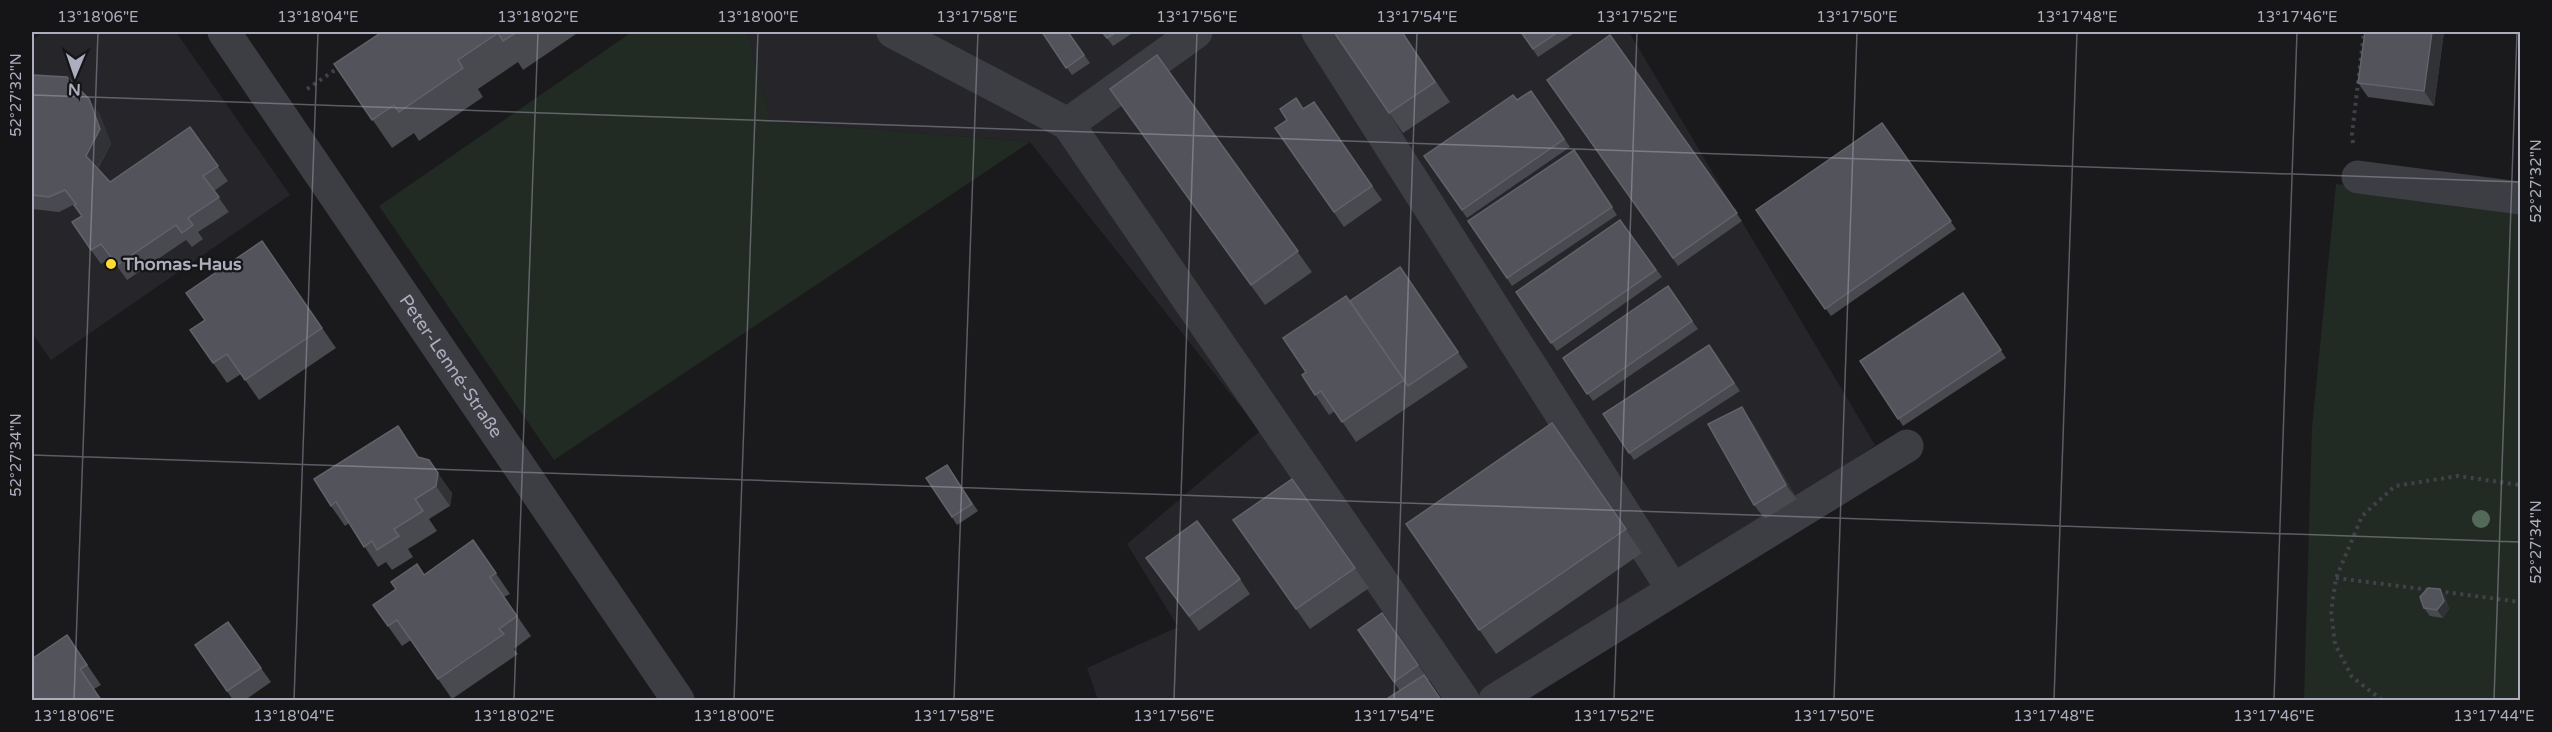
<svg xmlns="http://www.w3.org/2000/svg" width="2552" height="732" font-family="'Varela Round',sans-serif">
<style>
.built{fill:#26262a}
.green{fill:#212b24}
.lines{fill:none;stroke-linecap:round;stroke-linejoin:round}
.path{stroke:#404149;stroke-width:4;stroke-dasharray:3 4.5;stroke-linecap:butt}
.minor{stroke:#3d3d44;stroke-width:33}
.tree{fill:#53695a}
.wall{fill:#484a4f}
.shaded-wall{fill:#313236}
.building{fill:#53545b;stroke:#61626a;stroke-width:1.5}
.ticks{fill:none;stroke:#acaebd;stroke-width:1.5;stroke-opacity:0.45}
.poi-dot{fill:#ffdc2f;stroke:#151518;stroke-width:2}
.labels{text-anchor:middle;dominant-baseline:central;stroke-width:4.5;stroke-linejoin:round;paint-order:stroke}
.poi-label{font-size:18px;font-weight:bold;fill:#acaebd;stroke:#151518;text-anchor:start}
.street-label{font-size:18px;fill:#acaebd;stroke:#151518}
.neatline{fill:none;stroke:#acaebd;stroke-width:2}
.ticks-label{font-size:15px;text-anchor:middle;fill:#acaebd}
</style>
<rect width="100%" height="100%" fill="#1a1a1d"/>
<!-- built -->
<g class="built">
<polygon points="44,32 176,32 290,195 51,360 32,333 32,40"/>
<polygon points="747,32 1629,32 1875,445 1502,700 1098,700 1087,668 1178,627 1127,544 1260,431 1030,142 771,121"/>
</g>
<!-- green -->
<g class="green">
<polygon points="632,32 747,32 771,121 1030,142 554,460 379,206"/>
<polygon points="2336,184 2520,209 2520,700 2304,700 2312,428"/>
</g>
<g class="lines">
<!-- path -->
<g class="path">
<polyline points="307,89 341,66"/>
<polyline points="2353,143 2352,134 2364,32"/>
<polyline points="2336,578 2430,590"/>
<polyline points="2438,591 2520,602"/>
<polyline points="2382,700 2352,677 2335,644 2331,611 2336,578 2362,516 2395,486 2458,476 2520,485"/>
</g>
<!-- minor -->
<g class="minor">
<path id="s1" d="M 224,32 L 678,700"/>
<polyline points="893,32 1068,124"/>
<polyline points="1196,32 1068,124 1463,700"/>
<polyline points="1318,32 1673,590 1907,446"/>
<polyline points="2358,177 2520,198"/>
<polyline points="1495,700 1673,590"/>
</g>
</g>
<!-- trees -->
<circle class="tree" cx="2481" cy="519" r="9"/>
<!-- wall -->
<g class="wall">
<polygon points="382,32 579,32 523,70 518,62 478,89 483,97 419,141 414,133 392,148 334,64"/>
<polygon points="1042,32 1068,32 1090,63 1072,75"/>
<polygon points="1102,32 1134,32 1113,46"/>
<polygon points="1402,32 1450,102 1403,133 1389,113"/>
<polygon points="1521,32 1576,32 1538,57"/>
<polygon points="2444,32 2434,106 2368,97 2358,83"/>
<polygon points="1610,35 1742,221 1678,266 1547,80"/>
<polygon points="1157,55 1312,272 1265,305 1124,110"/>
<polygon points="32,75 99,113 111,144 98,168 110,182 190,127 228,181 214,191 229,212 198,232 203,239 192,247 186,240 127,280 111,258 101,264 91,250 82,216 75,204 59,212 32,209"/>
<polygon points="1531,91 1570,147 1467,218 1424,156"/>
<polygon points="1314,102 1382,200 1344,227 1275,128"/>
<polygon points="1882,123 1956,229 1831,316 1756,210"/>
<polygon points="1574,150 1617,215 1512,286 1468,221"/>
<polygon points="1620,220 1662,277 1557,351 1516,292"/>
<polygon points="262,241 336,348 259,400 241,374 227,383 190,330 205,320"/>
<polygon points="1400,267 1468,367 1356,442 1335,411 1329,415 1302,375 1306,372 1350,301"/>
<polygon points="1668,286 1698,329 1593,401 1563,358"/>
<polygon points="1963,293 2006,358 1903,426 1860,361"/>
<polygon points="1709,345 1740,391 1634,460 1603,414"/>
<polygon points="1752,422 1797,499 1765,519 1754,505"/>
<polygon points="1552,423 1642,553 1496,654 1406,524"/>
<polygon points="419,457 452,493 450,506 429,519 437,531 408,549 413,557 392,570 386,562 378,567 349,523 345,526 331,506"/>
<polygon points="947,465 978,511 957,525 926,478"/>
<polygon points="1292,479 1369,588 1310,629 1233,520"/>
<polygon points="473,540 510,594 504,597 531,636 514,649 518,654 452,699 411,640 402,646 373,605 424,575"/>
<polygon points="1157,573 1240,579 1250,594 1199,631"/>
<polygon points="2440,589 2445,596 2449,609 2443,618 2430,616 2424,608"/>
<polygon points="1382,613 1429,680 1428,680 1400,691 1358,630"/>
<polygon points="228,622 271,682 245,700 233,700 195,645"/>
<polygon points="67,635 101,685 94,689 102,700 32,700"/>
</g>
<!-- shaded-wall -->
<g class="shaded-wall">
<polygon points="2432,32 2444,32 2434,106 2424,91"/>
<polygon points="89,99 99,113 111,144 96,170 86,156"/>
<polygon points="1742,407 1752,422 1797,499 1786,485"/>
<polygon points="429,460 452,493 450,506 436,486"/>
<polygon points="2440,589 2445,596 2449,609 2443,618 2437,610"/>
</g>
<!-- building -->
<g class="building">
<polygon points="382,32 517,32 503,41 498,33 458,60 463,68 399,112 394,105 372,120 334,64"/>
<polygon points="1042,32 1068,32 1084,55 1066,68"/>
<polygon points="1102,32 1117,32 1107,38"/>
<polygon points="1334,32 1402,32 1435,82 1389,113"/>
<polygon points="1521,32 1558,32 1533,49"/>
<polygon points="2365,32 2432,32 2424,91 2358,83"/>
<polygon points="1610,35 1737,213 1673,258 1547,80"/>
<polygon points="1157,55 1298,251 1251,285 1110,89"/>
<polygon points="32,75 67,77 89,99 100,129 86,156 110,182 190,127 218,166 203,176 219,197 188,218 193,225 182,233 176,225 117,265 101,244 91,250 72,222 82,216 74,205 76,204 65,190 49,197 32,195"/>
<polygon points="1531,91 1564,139 1462,210 1424,156 1513,95 1517,100"/>
<polygon points="1296,98 1303,109 1314,102 1372,186 1334,212 1275,128 1287,120 1280,109"/>
<polygon points="1882,123 1951,221 1825,309 1756,210"/>
<polygon points="1574,150 1612,207 1507,278 1468,221"/>
<polygon points="1620,220 1656,270 1551,343 1516,292"/>
<polygon points="262,241 322,328 245,380 227,354 213,363 190,330 205,320 186,293"/>
<polygon points="1400,267 1458,352 1408,386 1350,301"/>
<polygon points="1668,286 1692,321 1587,394 1563,358"/>
<polygon points="1963,293 2001,350 1898,419 1860,361"/>
<polygon points="1346,296 1404,380 1342,422 1321,391 1315,395 1302,375 1306,372 1283,338"/>
<polygon points="1709,345 1734,383 1629,453 1603,414"/>
<polygon points="1742,407 1786,485 1754,505 1708,424"/>
<polygon points="1552,423 1626,529 1479,630 1406,524"/>
<polygon points="398,426 418,457 429,460 438,473 436,486 415,499 423,511 394,529 399,536 377,550 372,541 364,547 336,502 331,506 314,479"/>
<polygon points="947,465 972,504 952,517 926,478"/>
<polygon points="1292,479 1355,568 1296,609 1233,520"/>
<polygon points="1197,521 1240,579 1189,616 1146,558"/>
<polygon points="473,540 496,573 490,577 517,616 499,629 504,634 438,679 397,620 388,626 373,605 396,589 391,582 417,564 424,575"/>
<polygon points="2428,588 2440,589 2444,601 2437,610 2424,608 2420,597"/>
<polygon points="1382,613 1418,665 1394,682 1358,630"/>
<polygon points="228,622 261,668 227,691 195,645"/>
<polygon points="67,635 87,665 80,669 101,700 32,700 32,659"/>
<polygon points="1424,675 1441,700 1385,700"/>
</g>
<!-- ticks -->
<path class="ticks" d="M 32,95 L 2520,182M 32,455 L 2520,542M 74,700 L 98,32M 294,700 L 318,32M 514,700 L 538,32M 734,700 L 758,32M 954,700 L 978,32M 1174,700 L 1197,32M 1394,700 L 1417,32M 1614,700 L 1637,32M 1834,700 L 1857,32M 2054,700 L 2077,32M 2274,700 L 2297,32M 2494,700 L 2517,32"/>
<!-- markers -->
<circle class="poi-dot" cx="111" cy="264" r="6"/>
<g class="labels">
<!-- poi labels -->
<g class="poi-label">
<text x="123" y="264">Thomas-Haus</text>
</g>
<!-- street labels -->
<g class="street-label">
<text stroke="none"><textPath href="#s1" startOffset="404">Peter-Lenné-Straße</textPath></text>
</g>
</g>
<!-- border -->
<rect width="2552" height="732" fill="none" stroke="#151518" stroke-width="66"/>
<!-- north arrow -->
<g transform="translate(75 75) rotate(182)" stroke="#151518" stroke-width="4.5" paint-order="stroke">
<path d="M0-4.5L10 22L0 15L-10 22Z" fill="#acaebd"/>
<text y="-9" font-size="16" font-weight="bold" text-anchor="middle" fill="#acaebd">N</text>
</g>
<rect x="33" y="33" width="2486" height="666" class="neatline"/>
<g class="ticks-label">
<text x="98" y="22">13°18'06"E</text>
<text x="318" y="22">13°18'04"E</text>
<text x="538" y="22">13°18'02"E</text>
<text x="758" y="22">13°18'00"E</text>
<text x="977" y="22">13°17'58"E</text>
<text x="1197" y="22">13°17'56"E</text>
<text x="1417" y="22">13°17'54"E</text>
<text x="1637" y="22">13°17'52"E</text>
<text x="1857" y="22">13°17'50"E</text>
<text x="2077" y="22">13°17'48"E</text>
<text x="2297" y="22">13°17'46"E</text>
<text transform="translate(16 95) rotate(-90)" y="5">52°27'32"N</text>
<text transform="translate(2536 181) rotate(-90)" y="5">52°27'32"N</text>
<text transform="translate(16 455) rotate(-90)" y="5">52°27'34"N</text>
<text transform="translate(2536 542) rotate(-90)" y="5">52°27'34"N</text>
<text x="74" y="721">13°18'06"E</text>
<text x="294" y="721">13°18'04"E</text>
<text x="514" y="721">13°18'02"E</text>
<text x="734" y="721">13°18'00"E</text>
<text x="954" y="721">13°17'58"E</text>
<text x="1174" y="721">13°17'56"E</text>
<text x="1394" y="721">13°17'54"E</text>
<text x="1614" y="721">13°17'52"E</text>
<text x="1834" y="721">13°17'50"E</text>
<text x="2054" y="721">13°17'48"E</text>
<text x="2274" y="721">13°17'46"E</text>
<text x="2494" y="721">13°17'44"E</text>
</g>
</svg>
